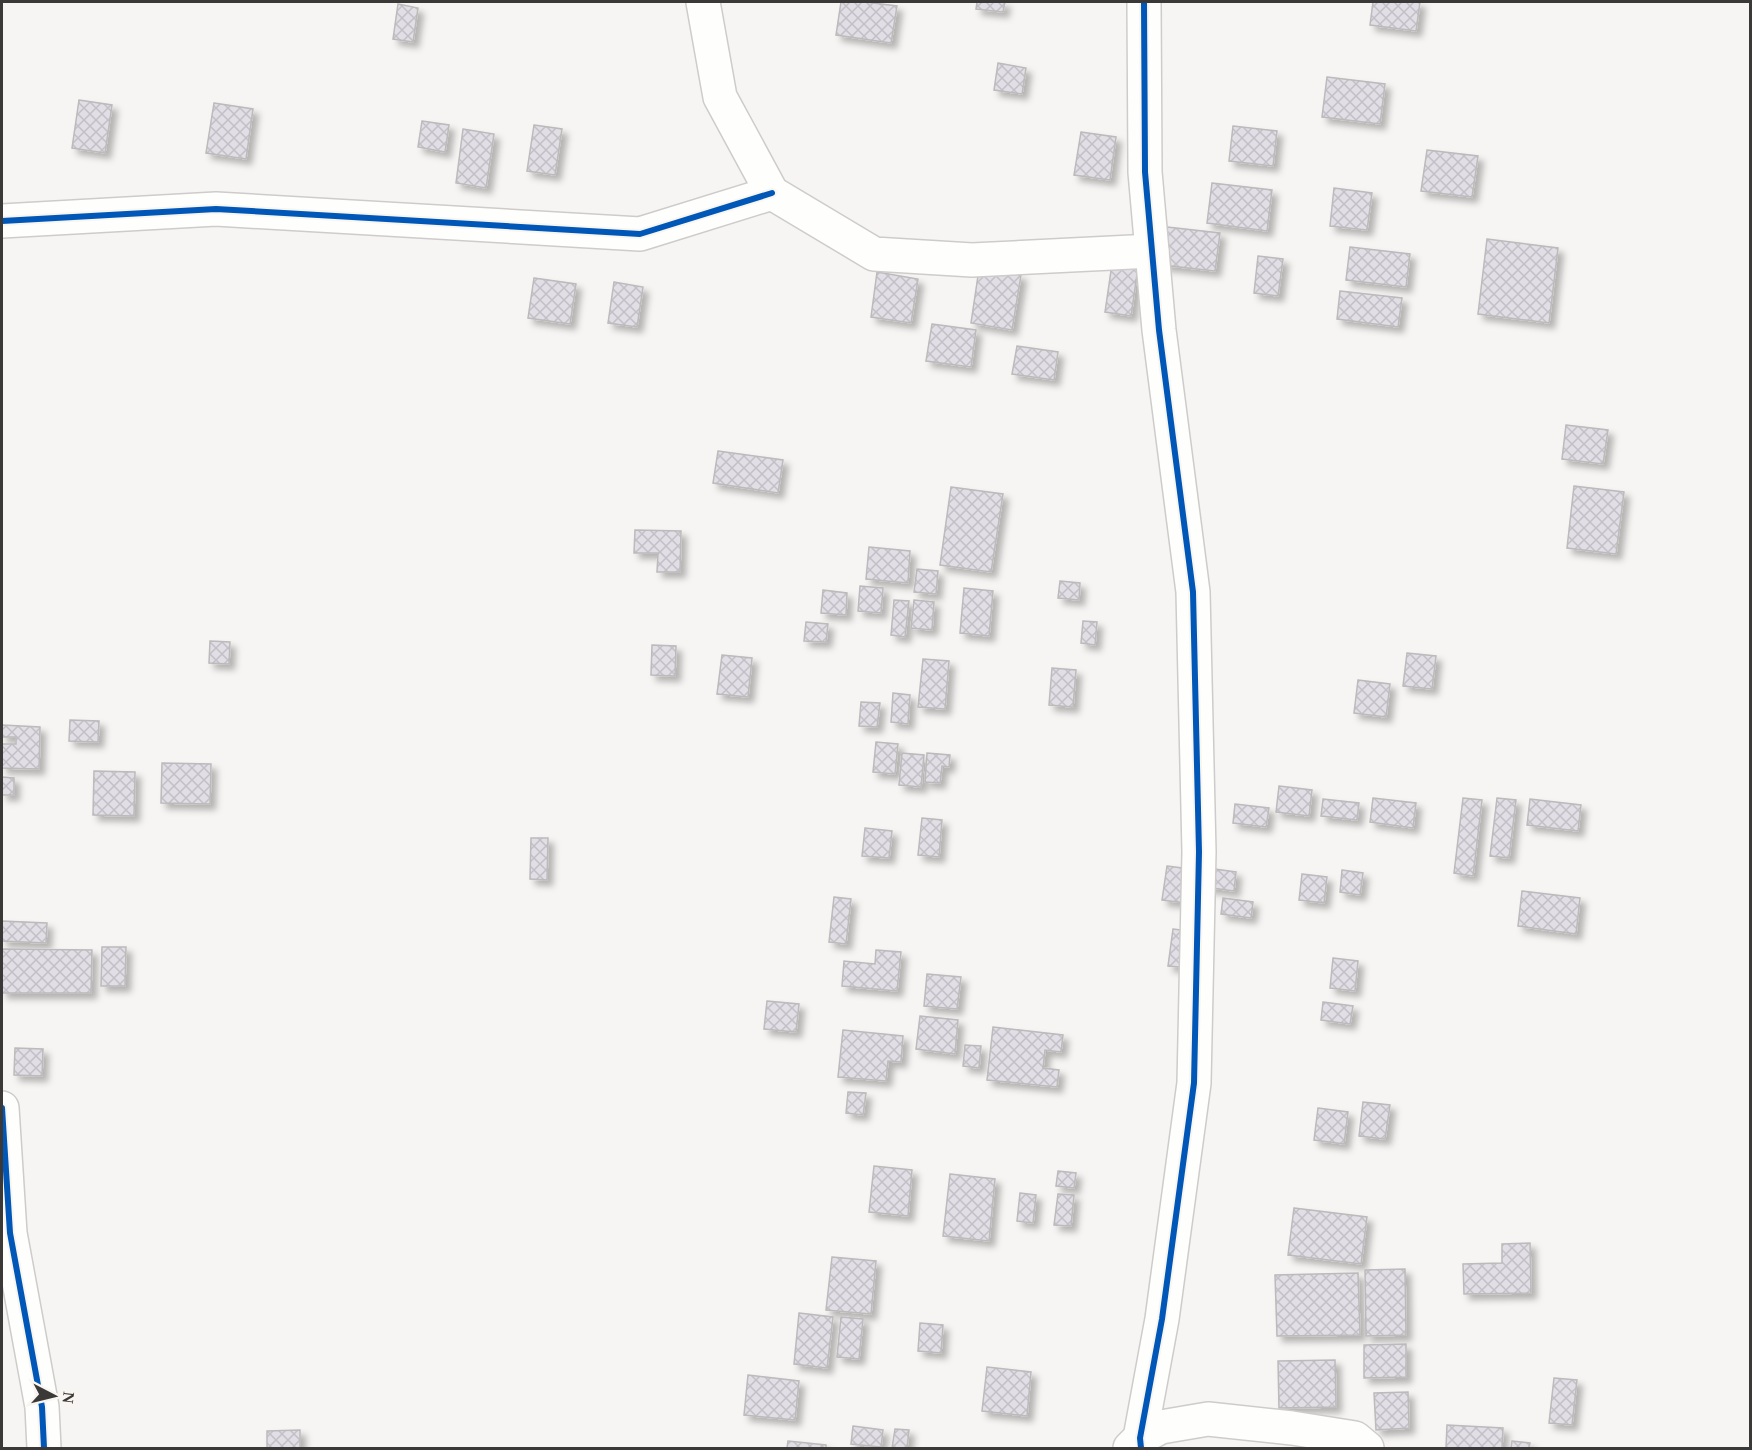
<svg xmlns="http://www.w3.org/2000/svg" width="1752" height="1450" font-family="'Times New Roman',serif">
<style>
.building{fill:url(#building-cross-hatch);stroke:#bcbaba;stroke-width:1.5;filter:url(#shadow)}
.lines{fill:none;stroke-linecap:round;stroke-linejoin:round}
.street-casing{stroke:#ceccca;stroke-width:36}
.street{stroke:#fefefd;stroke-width:33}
.cycleway-casing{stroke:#f9f6f1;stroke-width:10}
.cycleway{stroke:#0057b8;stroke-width:6}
</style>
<defs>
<pattern id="building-cross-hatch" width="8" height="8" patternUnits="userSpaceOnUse" patternTransform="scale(1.5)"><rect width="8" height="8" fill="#e2dee6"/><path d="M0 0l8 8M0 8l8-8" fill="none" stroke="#c3bfc6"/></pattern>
<filter id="shadow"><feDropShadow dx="5.5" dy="5.5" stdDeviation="3" flood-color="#0004"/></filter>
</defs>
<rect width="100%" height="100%" fill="#f7f5f3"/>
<!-- building -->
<g class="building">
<polygon points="841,2 865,2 897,6 891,43 836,35"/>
<polygon points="977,2 1005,2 1003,12 976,9"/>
<polygon points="1373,2 1420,2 1416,31 1370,25"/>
<polygon points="398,4 418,8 413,42 393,39"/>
<polygon points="998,63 1026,68 1022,94 994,90"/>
<polygon points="1327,77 1385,84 1380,124 1322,117"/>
<polygon points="79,100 112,105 105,153 72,148"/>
<polygon points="214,103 253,109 246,159 206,153"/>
<polygon points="422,121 449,125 445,152 418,147"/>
<polygon points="534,125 562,129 555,175 527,171"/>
<polygon points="1233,126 1277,131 1273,166 1229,161"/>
<polygon points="463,129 494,134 486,188 456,183"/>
<polygon points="1081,132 1116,137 1110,180 1074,175"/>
<polygon points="1427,150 1478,156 1472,197 1421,191"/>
<polygon points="1212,183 1272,190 1267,231 1207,223"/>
<polygon points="1334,188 1372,193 1367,230 1330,226"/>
<polygon points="1167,227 1220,233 1215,271 1162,265"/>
<polygon points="1487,239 1558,248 1549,323 1478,314"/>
<polygon points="1350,247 1410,254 1406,287 1346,280"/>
<polygon points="1258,256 1283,259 1278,296 1254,293"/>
<polygon points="1112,264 1138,267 1131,316 1105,312"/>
<polygon points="979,269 1021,275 1012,330 971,323"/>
<polygon points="877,272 918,279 911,323 871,317"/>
<polygon points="534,278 576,284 570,324 528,318"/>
<polygon points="614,282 643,287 637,327 608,323"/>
<polygon points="1340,291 1402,298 1398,327 1337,319"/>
<polygon points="932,324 976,330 971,367 926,361"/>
<polygon points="1017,346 1058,352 1054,380 1012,374"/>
<polygon points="1566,425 1608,430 1603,464 1562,459"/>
<polygon points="718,451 783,460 778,493 713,483"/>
<polygon points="1574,486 1624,492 1616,554 1567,548"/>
<polygon points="951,487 1003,494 991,572 940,565"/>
<polygon points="635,530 681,531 680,572 657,572 658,553 634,553"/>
<polygon points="869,547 910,551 908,583 866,579"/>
<polygon points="917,569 938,571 936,594 914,592"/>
<polygon points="1060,581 1080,583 1079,600 1058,598"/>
<polygon points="860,586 883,588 881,613 858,611"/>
<polygon points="964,588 993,591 989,636 960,633"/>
<polygon points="823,590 847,593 846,615 821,613"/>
<polygon points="894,600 909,601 905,637 891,635"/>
<polygon points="914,600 934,602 932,630 911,628"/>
<polygon points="1083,621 1097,622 1095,645 1081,643"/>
<polygon points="806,622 828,624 826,642 804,641"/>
<polygon points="210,641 230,642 229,664 209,663"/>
<polygon points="652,645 676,646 675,676 651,675"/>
<polygon points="1407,653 1436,656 1432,689 1403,686"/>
<polygon points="722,655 752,658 748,697 717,694"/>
<polygon points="923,659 949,661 945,709 918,707"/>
<polygon points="1052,668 1076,670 1073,707 1049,705"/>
<polygon points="1358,680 1390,684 1386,717 1354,713"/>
<polygon points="893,693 910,695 908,724 891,722"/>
<polygon points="861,702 880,703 877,727 859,726"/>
<polygon points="70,720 99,721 98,742 69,741"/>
<polygon points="2,725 40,727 39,769 2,768 2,744 16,744 16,737 2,737"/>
<polygon points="876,742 898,744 895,774 873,772"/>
<polygon points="902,753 924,755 921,787 899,785"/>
<polygon points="927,753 950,755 949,767 942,766 940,783 925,782"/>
<polygon points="162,763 211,764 210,804 161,803"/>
<polygon points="94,771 135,772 134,816 93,815"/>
<polygon points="2,777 14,778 14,795 2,795"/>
<polygon points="1279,786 1312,790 1309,816 1276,812"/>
<polygon points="1373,798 1416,803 1413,828 1370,822"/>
<polygon points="1463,798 1482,800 1473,876 1454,873"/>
<polygon points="1497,798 1516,800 1509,858 1490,856"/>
<polygon points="1323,799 1359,803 1357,820 1321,816"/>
<polygon points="1530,799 1581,805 1578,831 1527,825"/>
<polygon points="1235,804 1269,808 1266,827 1233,823"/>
<polygon points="922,818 942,820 939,857 918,855"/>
<polygon points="865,828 892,831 889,858 862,856"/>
<polygon points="531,838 548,838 547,880 530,879"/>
<polygon points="1167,866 1190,869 1186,903 1162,900"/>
<polygon points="1207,868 1236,872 1234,891 1205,887"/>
<polygon points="1342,870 1363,873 1360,895 1340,892"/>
<polygon points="1302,874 1327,877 1324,903 1299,900"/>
<polygon points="1522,891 1580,898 1576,934 1518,926"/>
<polygon points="834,897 851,899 846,944 829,942"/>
<polygon points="1223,898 1253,902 1251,918 1221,914"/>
<polygon points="2,921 47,923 46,943 2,941"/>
<polygon points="1173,929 1195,932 1191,968 1168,966"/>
<polygon points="102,947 126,947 125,986 101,986"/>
<polygon points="2,949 92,950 91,993 2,993"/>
<polygon points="876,950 901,952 897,991 842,986 844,961 875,964"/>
<polygon points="1333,958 1358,961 1355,991 1330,988"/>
<polygon points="927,974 961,977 957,1009 924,1006"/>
<polygon points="767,1001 799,1004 796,1032 764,1029"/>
<polygon points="1323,1002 1353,1006 1350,1024 1321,1020"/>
<polygon points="920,1016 958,1020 955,1054 916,1049"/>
<polygon points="993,1027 1063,1035 1061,1052 1045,1050 1043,1068 1059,1070 1057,1087 987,1080"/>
<polygon points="843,1030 903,1036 901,1062 888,1061 886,1081 838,1077"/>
<polygon points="965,1045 981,1046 979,1068 963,1066"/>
<polygon points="15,1048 43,1049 42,1076 14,1075"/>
<polygon points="848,1092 866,1093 863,1115 846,1113"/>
<polygon points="1363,1102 1390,1105 1385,1139 1359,1136"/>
<polygon points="1318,1108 1348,1112 1344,1144 1314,1140"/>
<polygon points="874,1166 912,1170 908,1216 869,1212"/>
<polygon points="1058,1171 1076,1173 1074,1188 1056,1186"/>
<polygon points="950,1174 995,1179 989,1241 943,1236"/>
<polygon points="1020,1193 1036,1195 1033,1223 1017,1221"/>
<polygon points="1058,1194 1074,1195 1071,1226 1054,1225"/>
<polygon points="1294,1208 1367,1217 1361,1264 1288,1255"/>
<polygon points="1530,1243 1531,1293 1464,1294 1463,1264 1502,1263 1502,1244"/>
<polygon points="832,1257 876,1261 871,1314 826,1310"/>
<polygon points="1405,1269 1406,1335 1366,1336 1365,1270"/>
<polygon points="1358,1273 1360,1335 1277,1336 1275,1275"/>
<polygon points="799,1313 833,1317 827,1368 794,1364"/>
<polygon points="841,1317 863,1319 859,1359 837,1357"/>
<polygon points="920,1323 943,1325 941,1353 918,1351"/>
<polygon points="1406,1344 1406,1377 1364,1378 1364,1345"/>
<polygon points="1335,1360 1336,1407 1279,1408 1278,1361"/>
<polygon points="987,1367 1031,1372 1027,1416 982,1411"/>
<polygon points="748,1375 799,1381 795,1420 744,1415"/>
<polygon points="1554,1378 1577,1380 1572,1425 1549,1423"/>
<polygon points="1408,1392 1409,1428 1376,1430 1374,1393"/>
<polygon points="1447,1425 1503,1428 1502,1448 1446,1448"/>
<polygon points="853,1426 883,1430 881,1447 851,1444"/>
<polygon points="895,1429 909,1430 907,1448 892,1448"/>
<polygon points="300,1430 300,1448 267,1448 267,1431"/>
<polygon points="788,1441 826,1445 826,1448 787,1448"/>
<polygon points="1512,1441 1530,1443 1529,1448 1511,1448"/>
</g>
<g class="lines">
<!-- street casing -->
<g class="street-casing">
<g id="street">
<polyline points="703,2 720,97 772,193 874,254 972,260 1152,251"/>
<polyline points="2,221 216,209 640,234 772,193"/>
<polyline points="2,1108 10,1233 42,1407 44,1448"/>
<polyline points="1130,1448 1140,1438 1161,1427 1208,1419 1292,1428 1355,1438 1367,1448"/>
<polyline points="1141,1448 1140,1438 1162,1319 1194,1083 1199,852 1193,592 1159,330 1145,172 1144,2"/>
</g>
</g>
<!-- street -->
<use href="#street" class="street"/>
<!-- cycleway casing -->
<g class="cycleway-casing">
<g id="cycleway">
<polyline points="2,221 216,209 640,234 772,193"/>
<polyline points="2,1108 10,1233 42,1407 44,1448"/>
<polyline points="1141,1448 1140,1438 1162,1319 1194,1083 1199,852 1193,592 1159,330 1145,172 1144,2"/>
</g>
</g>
<!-- cycleway -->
<use href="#cycleway" class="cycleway"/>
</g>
<!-- border -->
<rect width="1752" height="1450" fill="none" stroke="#3a3937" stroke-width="6"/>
<!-- north arrow -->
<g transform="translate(54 1396) rotate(97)" stroke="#f9f6f1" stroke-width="4.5" paint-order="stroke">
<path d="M0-4.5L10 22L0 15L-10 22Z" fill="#3a3937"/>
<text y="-9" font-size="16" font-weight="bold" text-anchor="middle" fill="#3a3937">N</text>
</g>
</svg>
